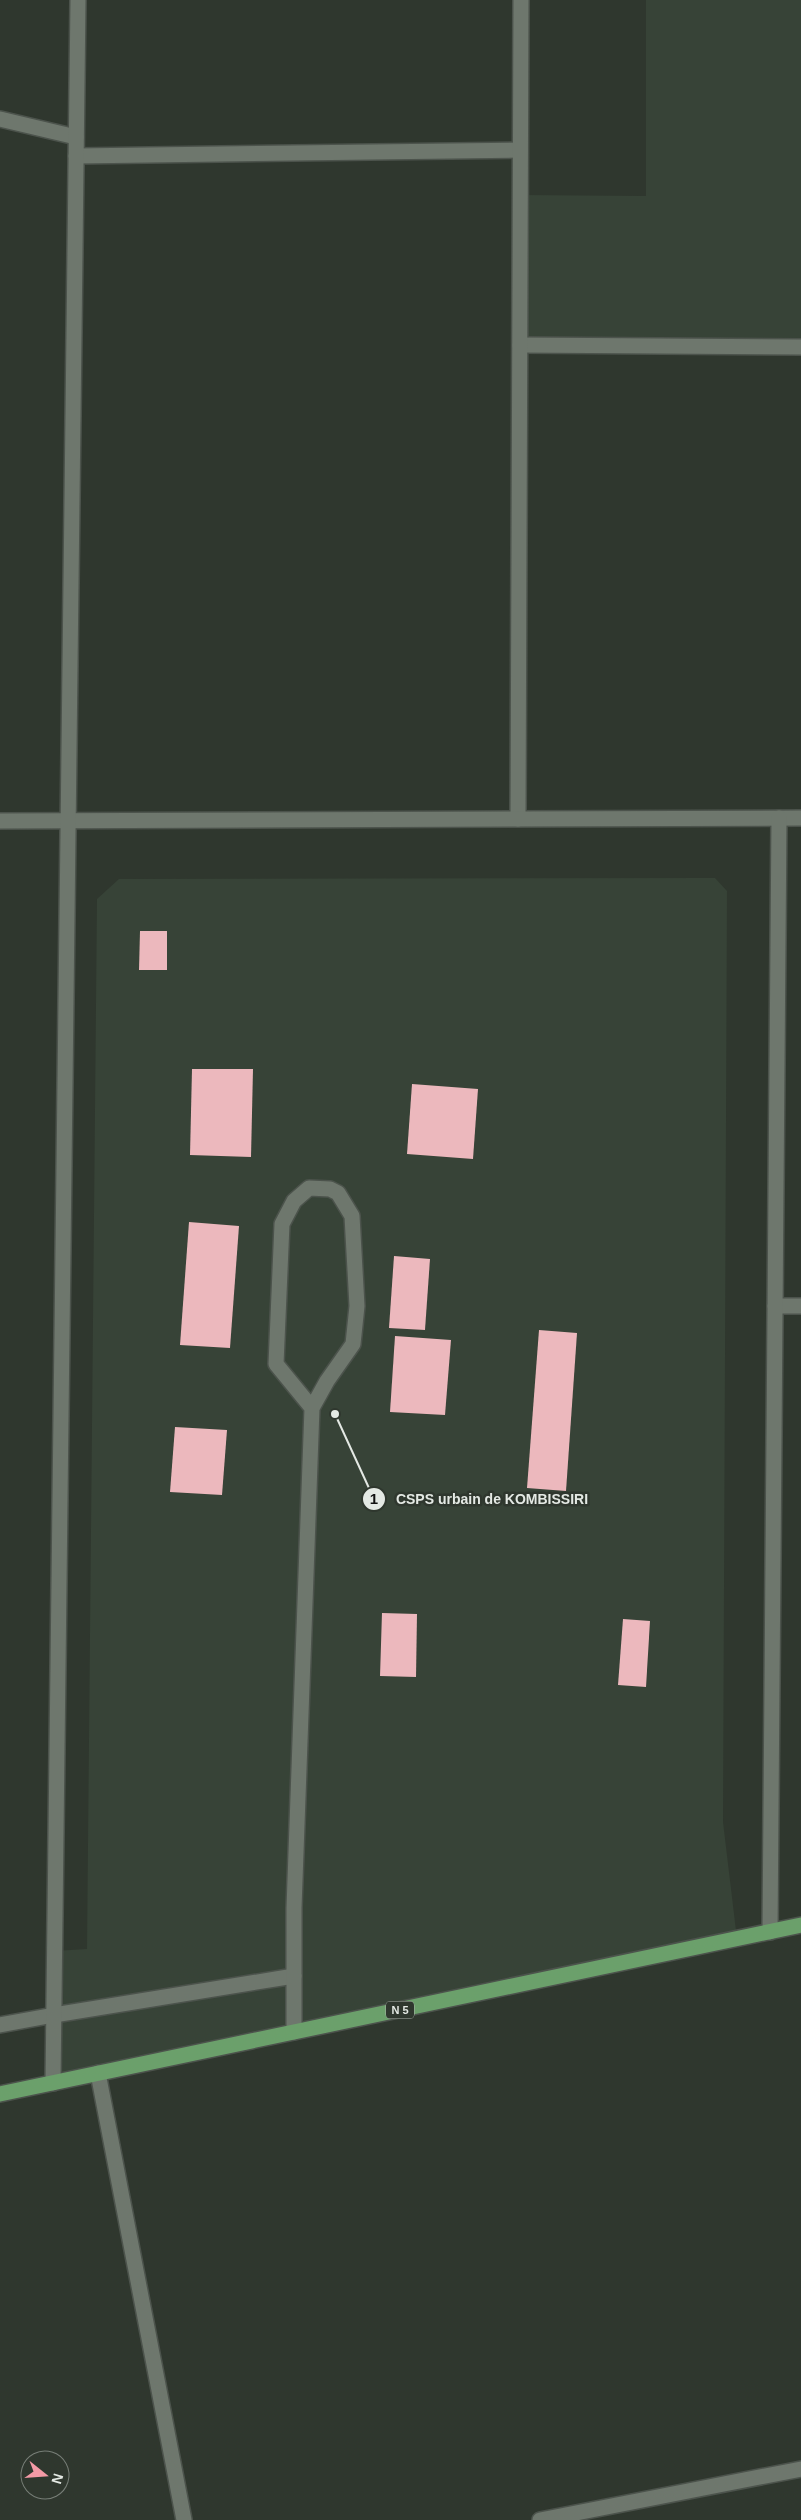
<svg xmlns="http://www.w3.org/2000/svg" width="801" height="2520" font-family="Helvetica,sans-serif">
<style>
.built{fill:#374337}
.building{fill:#ecb8bd}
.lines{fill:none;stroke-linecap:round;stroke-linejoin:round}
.lane-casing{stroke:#4c534c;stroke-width:18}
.street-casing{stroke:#4c534c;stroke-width:18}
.highway-casing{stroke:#4c534c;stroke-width:18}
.lane{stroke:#6e776d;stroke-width:15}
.street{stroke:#6e776d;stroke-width:15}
.highway{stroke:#6ba06b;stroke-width:15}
.labels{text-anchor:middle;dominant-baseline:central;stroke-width:5;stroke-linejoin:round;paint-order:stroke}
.shield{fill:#2f372e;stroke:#aeb4ad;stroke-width:1}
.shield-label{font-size:11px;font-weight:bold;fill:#e4e9e4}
.leader{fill:none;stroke:#e4e9e4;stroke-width:2}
.callout-dot{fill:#e4e9e4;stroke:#2f372e;stroke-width:2}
.mark-label{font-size:15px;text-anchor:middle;font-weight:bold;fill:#111}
.callout-label{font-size:14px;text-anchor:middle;font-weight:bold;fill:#e4e9e4;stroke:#2f372e;stroke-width:5;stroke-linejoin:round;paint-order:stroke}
</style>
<rect width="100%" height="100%" fill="#2f372e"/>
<!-- built -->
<g class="built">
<polygon points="646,0 801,0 801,347 520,345 520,195 646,196"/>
<polygon points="715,878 727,891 723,1822 737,1939 53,2083 54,1951 87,1949 97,899 119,879"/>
</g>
<!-- building -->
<g class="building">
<polygon points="140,931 167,931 167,970 139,970"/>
<polygon points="192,1069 253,1069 251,1157 190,1155"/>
<polygon points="412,1084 478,1089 473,1159 407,1154"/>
<polygon points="189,1222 239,1226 230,1348 180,1345"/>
<polygon points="394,1256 430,1259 425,1330 389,1328"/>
<polygon points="539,1330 577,1333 566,1491 527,1488"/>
<polygon points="395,1336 451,1340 445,1415 390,1412"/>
<polygon points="175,1427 227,1430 222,1495 170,1492"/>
<polygon points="382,1613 417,1614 416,1677 380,1676"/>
<polygon points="623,1619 650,1621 646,1687 618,1685"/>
</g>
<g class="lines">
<!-- lane casing -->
<g class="lane-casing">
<g id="lane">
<polyline points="54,2015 294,1976"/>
<polyline points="294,2032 294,1908 312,1408 327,1381 353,1344 357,1306 352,1216 338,1193 330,1189 309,1188 294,1201 282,1224 276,1364 312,1408"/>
</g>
</g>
<!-- street casing -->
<g class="street-casing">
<g id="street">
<polyline points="0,119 76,137"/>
<polyline points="76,156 520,150"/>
<polyline points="520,345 801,347"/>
<polyline points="518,819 521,0"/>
<polyline points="0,821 801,818"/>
<polyline points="775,1306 801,1306"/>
<polyline points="770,1932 779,818"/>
<polyline points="0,2025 54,2015"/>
<polyline points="98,2073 184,2520"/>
<polyline points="53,2083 78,0"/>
<polyline points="540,2520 801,2469"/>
</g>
</g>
<!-- highway casing -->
<g class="highway-casing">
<polyline id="highway" points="0,2094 801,1925"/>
</g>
<!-- lane -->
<use href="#lane" class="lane"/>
<!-- street -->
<use href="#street" class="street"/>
<!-- highway -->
<use href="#highway" class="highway"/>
</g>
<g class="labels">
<!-- shield labels -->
<rect class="shield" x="386" y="2001.5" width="28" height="17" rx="4"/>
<g class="shield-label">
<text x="400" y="2010">N 5</text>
</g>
</g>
<!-- callouts -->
<path class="leader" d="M335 1414L374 1499"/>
<g class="callout-dot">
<circle cx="335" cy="1414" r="5"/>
<circle cx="374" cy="1499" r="12"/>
</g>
<g class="mark-label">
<text x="374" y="1504">1</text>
</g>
<g class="callout-label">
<text x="492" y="1504">CSPS urbain de KOMBISSIRI</text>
</g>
<!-- north arrow -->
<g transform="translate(45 2475) rotate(107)"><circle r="24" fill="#2f372e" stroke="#777e77"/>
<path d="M0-4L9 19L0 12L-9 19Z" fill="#f49aa6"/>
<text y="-8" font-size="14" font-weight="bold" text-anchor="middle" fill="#e4e9e4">N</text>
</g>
</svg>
